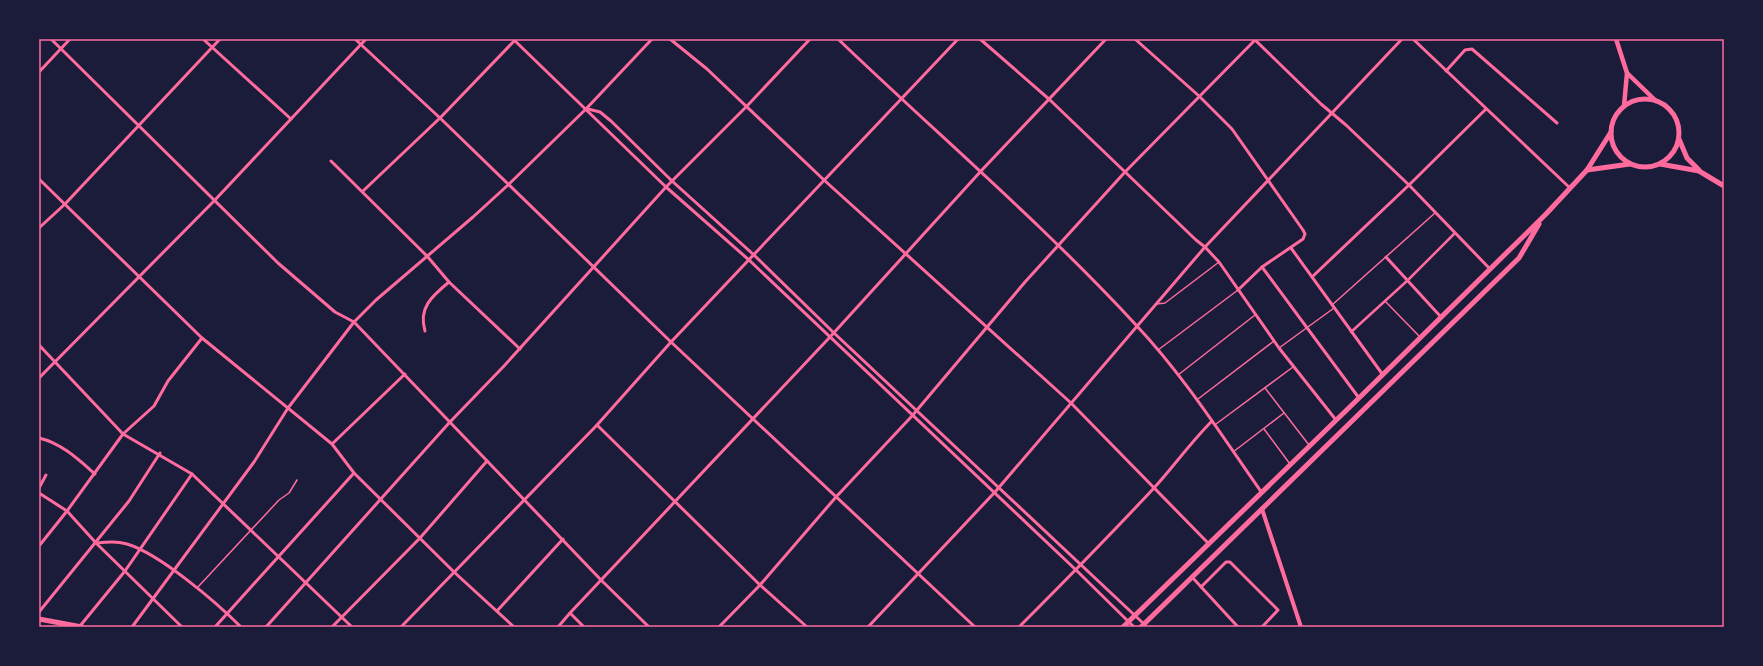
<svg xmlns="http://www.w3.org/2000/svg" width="1763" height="666" font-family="'Golos Text',sans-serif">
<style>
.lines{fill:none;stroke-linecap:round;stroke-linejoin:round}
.service{stroke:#ff6b9d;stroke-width:1.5}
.pedestrian{stroke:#ff6b9d;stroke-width:2.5}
.minor{stroke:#ff6b9d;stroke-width:3}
.tertiary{stroke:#ff6b9d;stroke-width:4}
.secondary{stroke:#ff6b9d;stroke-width:4.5}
.primary{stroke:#ff6b9d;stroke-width:5}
.neatline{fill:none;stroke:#ff6b9d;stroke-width:1.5}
</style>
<rect width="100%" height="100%" fill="#1b1b3a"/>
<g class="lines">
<!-- service -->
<g class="service">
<polyline points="1385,301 1420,337"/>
<polyline points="1157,304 1165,303 1219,262"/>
<polyline points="1332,305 1435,213"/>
<polyline points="1279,348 1334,308"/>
<polyline points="1158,350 1238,290"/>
<polyline points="1178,375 1255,315"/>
<polyline points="1265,388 1309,445"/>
<polyline points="1198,399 1274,341"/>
<polyline points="1216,424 1293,367"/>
<polyline points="1264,429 1290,464"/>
<polyline points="1233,452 1284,413"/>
<polyline points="197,588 279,500 289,493 297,480"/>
</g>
<!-- pedestrian -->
<polyline class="pedestrian" points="1351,332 1408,280 1455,233"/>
<!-- minor -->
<g class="minor">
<polyline points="51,39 278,263 335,312 354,322 601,580 649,627"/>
<polyline points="203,39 291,119"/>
<polyline points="355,39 440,118 671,342 975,627"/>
<polyline points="513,39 666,187 749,260 1076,570 1134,627"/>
<polyline points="670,39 707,69 824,180 1071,403 1209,544"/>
<path d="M 838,39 C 937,134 1043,224 1136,325 C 1184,376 1222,436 1262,493"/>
<polyline points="980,39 1050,100 1196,240 1205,247 1219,262 1279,348 1336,420"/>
<polyline points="1135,39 1199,96 1232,129 1303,230 1305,234 1303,239 1262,267 1238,290"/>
<polyline points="1254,39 1321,104 1346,125 1409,185 1490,269"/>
<polyline points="1413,39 1570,188"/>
<polyline points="1446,71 1465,50 1472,49 1557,123"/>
<polyline points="39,72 70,39"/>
<polyline points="588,109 600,112 611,121 672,181 754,255 834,333 1144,624"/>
<polyline points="331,161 427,256 449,282 520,349"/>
<polyline points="39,179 202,338 332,444 354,473 454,572 514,627"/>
<polyline points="363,191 440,118 516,39"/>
<polyline points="39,228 65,204 220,39"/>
<polyline points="1291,248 1383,375"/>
<polyline points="1386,257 1441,317"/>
<polyline points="1262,267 1359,398"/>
<polyline points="1312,277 1409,185 1486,109"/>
<path d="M 425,331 C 418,308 432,296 449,282"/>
<polyline points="39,345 123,434 192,474 352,627"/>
<polyline points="39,378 214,201 366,39"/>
<polyline points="597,425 760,585 807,627"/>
<path d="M 39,438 C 61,443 78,459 95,474"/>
<polyline points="332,444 405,374"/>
<polyline points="39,488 46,475"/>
<polyline points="39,493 67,511 96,543 182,627"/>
<path d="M 96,543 C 107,542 116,541 127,544 C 160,554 216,602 241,627"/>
<polyline points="39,546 67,511 123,434 154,406 168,381 202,338"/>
<polyline points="1192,577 1238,627"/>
<polyline points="1201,587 1226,562 1230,562 1278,610 1262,627"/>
<polyline points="497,611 563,539"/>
<polyline points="39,612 129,501 160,453"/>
<polyline points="570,613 584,627"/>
<polyline points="80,626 125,571 192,474"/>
<polyline points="132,627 254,462 288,408 354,322 376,300 473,217 508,185 586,109 652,39"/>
<polyline points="215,627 354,473"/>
<polyline points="266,627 449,423 504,366 666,187 747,106 810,39"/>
<polyline points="332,627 420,538 487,461"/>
<polyline points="401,627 597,425 671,342 958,39"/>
<polyline points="558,627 570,613 830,337 981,171 1106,39"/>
<polyline points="719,627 760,585 836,497 912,416 1025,282 1125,172 1256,39"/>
<polyline points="868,627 995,492 1205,247 1402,39"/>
<path d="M 1019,627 C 1065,581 1110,535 1154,488 C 1174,466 1191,442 1212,421"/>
</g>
<!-- tertiary -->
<polyline class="tertiary" points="1262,509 1301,627"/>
<!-- secondary -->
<g class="secondary">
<polyline points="1616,39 1627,73 1624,106"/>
<polyline points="1627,73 1656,101"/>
</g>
<!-- primary -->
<g class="primary">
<circle cx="1645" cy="133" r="34"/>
<polyline points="1679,139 1687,158 1699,170"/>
<polyline points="1660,164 1699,171 1724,186"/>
<polyline points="1587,170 1630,164"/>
<polyline points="39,619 82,627"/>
<polyline points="1123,627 1359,398 1546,214 1587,170 1611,132"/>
<polyline points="1141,627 1519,258 1539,224"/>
</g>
</g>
<!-- border -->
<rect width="1763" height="666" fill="none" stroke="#1b1b3a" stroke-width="80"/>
<rect x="40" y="40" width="1683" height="586" class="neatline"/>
</svg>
